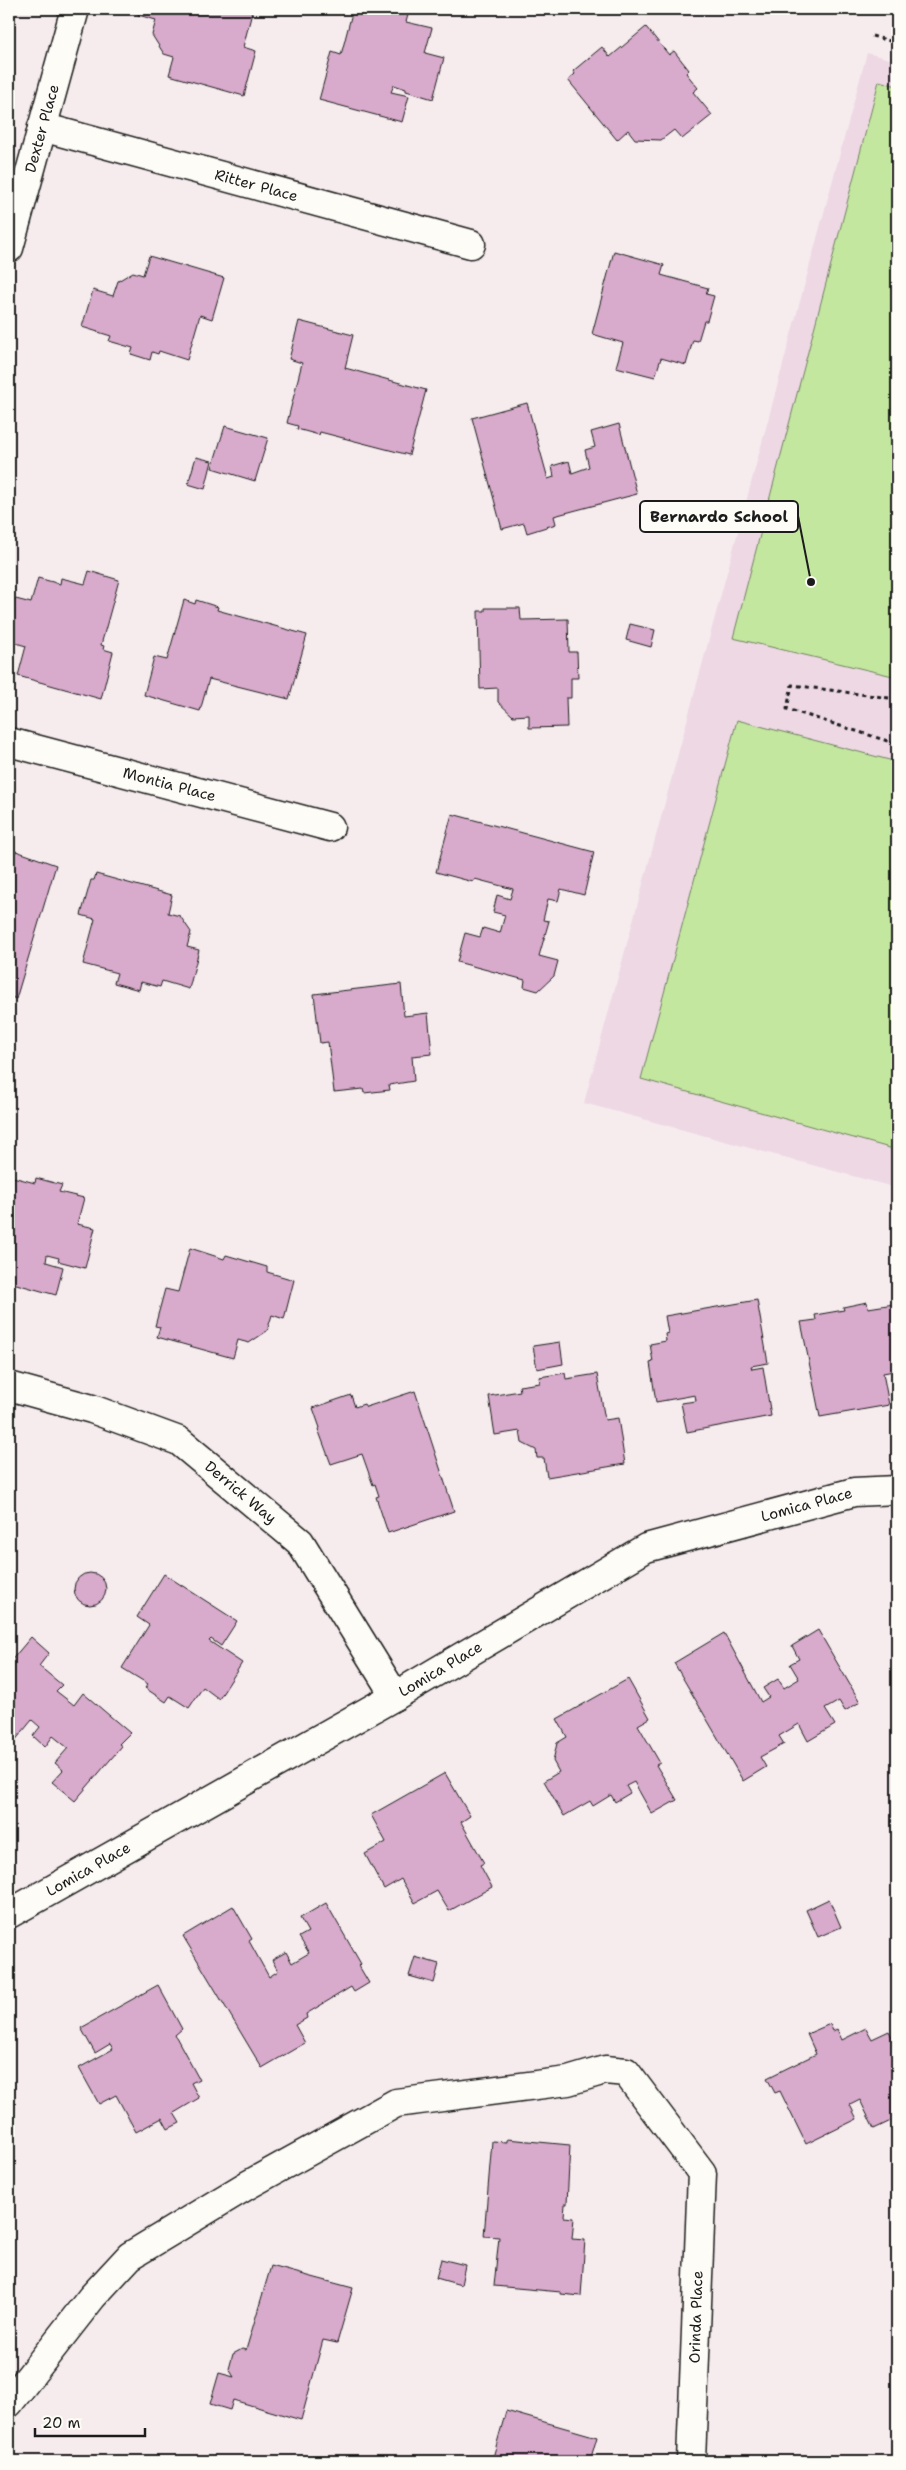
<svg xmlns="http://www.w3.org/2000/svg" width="906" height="2470" font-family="'Shantell Sans',sans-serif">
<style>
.built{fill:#edd8e4}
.green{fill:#c4e7a0;stroke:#70825e}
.building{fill:#d8aacc;stroke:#1c1c1c}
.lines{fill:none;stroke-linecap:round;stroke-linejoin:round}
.minor-casing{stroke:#1c1c1c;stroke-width:31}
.path{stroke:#1c1c1c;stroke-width:3;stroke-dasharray:4 4;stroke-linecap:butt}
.minor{stroke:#fdfcf7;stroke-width:28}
.labels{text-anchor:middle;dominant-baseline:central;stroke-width:4.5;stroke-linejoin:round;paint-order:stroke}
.street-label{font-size:15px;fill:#1c1c1c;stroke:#fdfcf7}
.leader{fill:none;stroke:#1c1c1c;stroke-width:2}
.callout-dot{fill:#1c1c1c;stroke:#fdfcf7;stroke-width:2}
.callout{fill:#fdfcf7;stroke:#1c1c1c;stroke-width:2}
.callout-label{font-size:16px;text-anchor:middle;font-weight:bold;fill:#1c1c1c}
</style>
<rect width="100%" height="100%" fill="#f6ecee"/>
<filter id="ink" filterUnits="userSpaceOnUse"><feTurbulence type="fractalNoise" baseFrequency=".02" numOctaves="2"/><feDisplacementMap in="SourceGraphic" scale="10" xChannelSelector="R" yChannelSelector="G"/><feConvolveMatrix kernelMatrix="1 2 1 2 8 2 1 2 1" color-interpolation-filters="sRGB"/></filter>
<g filter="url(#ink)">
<!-- built -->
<polygon class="built" points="867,53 897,61 897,1188 584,1103"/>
<!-- green -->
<g class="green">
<polygon points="879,81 897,86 897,677 733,638"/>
<polygon points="737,720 897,762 897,1150 641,1079"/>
</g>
<!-- building -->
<g class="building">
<polygon points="139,9 253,9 243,47 256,51 244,96 169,75 174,57 164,54 152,35 156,20 138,15"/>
<polygon points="353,9 368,9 382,13 386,9 408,15 406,22 432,28 425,53 444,58 433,99 406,91 406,89 394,85 391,92 409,96 402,122 319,100 332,52 341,55"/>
<polygon points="646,27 669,55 674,51 689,70 686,73 698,88 693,92 712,115 682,139 674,130 661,140 635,139 628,130 617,140 568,80 575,74 573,71 602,47 610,57"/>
<polygon points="614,251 664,265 661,275 708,288 706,294 714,296 707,321 704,321 698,341 693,340 686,365 661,358 655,377 616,367 623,343 592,334"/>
<polygon points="149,256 224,278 212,319 200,315 187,360 159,351 158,354 152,352 150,360 131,354 133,348 109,341 111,336 82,327 93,290 113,296 118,281 133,272 143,275"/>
<polygon points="299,321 353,335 345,368 426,390 409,455 320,432 319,435 297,429 298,426 287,423 302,363 289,359"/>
<polygon points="527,403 548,479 554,477 552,466 569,461 572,473 589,467 585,450 595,447 591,432 619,424 637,494 554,516 556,524 527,533 524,523 502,529 472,418"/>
<polygon points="225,426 268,438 255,481 212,468"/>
<polygon points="196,457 212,461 205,489 188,484"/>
<polygon points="89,571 119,580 101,645 104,646 103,649 113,652 101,699 18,676 26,646 9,641 9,610 12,598 31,603 38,578 60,584 61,578 85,584"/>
<polygon points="184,600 195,604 196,600 218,607 217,610 307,635 289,699 209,679 200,711 144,695 154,657 167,660"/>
<polygon points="485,608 520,608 521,620 568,619 569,652 577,652 578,678 571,678 571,698 566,698 567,727 529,728 529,715 513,716 498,702 498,688 480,689 478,611 485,611"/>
<polygon points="630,624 655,630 651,647 626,640"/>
<polygon points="452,814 594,852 584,895 561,889 558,901 548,899 543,920 549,921 539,956 558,961 554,976 538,991 524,987 525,980 457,962 465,933 480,937 483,928 500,933 505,915 493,912 497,895 510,899 513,889 475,879 473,882 436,872"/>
<polygon points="9,851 15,853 16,851 56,865 16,999 9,996"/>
<polygon points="96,874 172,895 168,913 180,916 191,932 187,947 199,950 189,989 162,981 160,987 141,982 139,990 114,983 117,973 83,964 95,919 81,915 91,880 94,880"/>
<polygon points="401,984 404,1016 428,1013 432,1054 412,1056 414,1081 389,1085 390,1090 364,1093 363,1089 334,1092 328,1042 320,1043 314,994"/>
<polygon points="9,1176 35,1183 36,1178 62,1185 59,1192 84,1198 77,1224 95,1228 85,1268 58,1261 59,1258 47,1255 46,1262 63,1267 56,1295 9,1282"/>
<polygon points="190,1248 224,1259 226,1255 267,1267 267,1272 294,1280 284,1319 272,1315 267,1331 249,1343 238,1340 233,1358 157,1337 160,1327 155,1326 165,1289 178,1292"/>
<polygon points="757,1300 768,1363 751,1366 752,1369 763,1367 771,1416 687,1432 681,1403 696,1401 695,1395 656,1402 650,1363 653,1362 650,1344 666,1341 665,1334 668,1333 665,1316"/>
<polygon points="867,1302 868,1308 894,1304 897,1323 897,1377 895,1377 894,1371 883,1373 889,1405 820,1417 801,1322 816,1320 815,1315 844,1310 843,1307"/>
<polygon points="560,1342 563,1364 537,1369 533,1346"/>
<polygon points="565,1373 566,1379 597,1374 605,1420 618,1418 625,1464 547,1477 544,1458 537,1458 536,1450 522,1443 520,1431 495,1435 489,1396 520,1391 519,1386 540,1383 539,1377"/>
<polygon points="415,1391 454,1511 388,1533 376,1497 379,1496 375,1484 373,1485 362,1454 331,1464 318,1429 320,1428 313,1408 351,1395 355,1407 364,1404 366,1407"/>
<circle cx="90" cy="1589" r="16"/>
<polygon points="164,1574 237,1621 221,1646 211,1639 209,1641 242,1663 219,1699 203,1687 189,1708 170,1696 166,1702 145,1688 148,1684 122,1668 149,1625 137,1617"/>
<polygon points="818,1630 860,1702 845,1711 839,1701 825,1709 835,1725 808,1741 799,1724 779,1736 784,1744 760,1757 766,1767 743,1781 674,1663 724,1633 761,1702 769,1697 763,1688 778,1679 784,1688 799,1679 790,1664 799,1659 792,1646"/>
<polygon points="31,1637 49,1653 39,1666 62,1685 56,1691 74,1705 83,1693 130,1733 119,1744 122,1746 75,1801 52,1782 63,1770 55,1763 68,1748 53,1736 45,1747 33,1736 40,1727 32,1720 9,1748 9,1663"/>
<polygon points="628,1679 650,1718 638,1725 660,1763 656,1765 677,1800 652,1814 634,1782 626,1786 630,1793 615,1802 611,1795 593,1806 590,1801 564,1816 544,1781 559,1772 553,1761 557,1743 567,1737 557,1719"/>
<polygon points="445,1773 470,1816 461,1822 484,1863 480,1865 492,1887 449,1911 437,1891 415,1903 401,1879 384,1889 365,1854 386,1842 371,1815"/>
<polygon points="829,1899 841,1927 818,1937 806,1910"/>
<polygon points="326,1903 361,1964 359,1966 369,1983 354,1992 351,1987 306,2014 307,2018 295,2025 305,2043 262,2068 183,1936 233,1906 252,1939 249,1941 269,1977 278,1971 272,1960 286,1952 292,1963 309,1953 299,1937 308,1932 300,1918"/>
<polygon points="415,1957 439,1964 434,1983 409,1976"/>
<polygon points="158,1985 182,2029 175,2035 199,2079 191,2083 199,2098 174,2113 180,2123 168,2129 162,2118 136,2132 116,2095 99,2104 79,2068 113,2049 110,2044 95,2053 81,2028"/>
<polygon points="830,2024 833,2031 837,2029 842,2040 866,2028 872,2039 889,2031 897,2047 897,2118 874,2129 860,2100 850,2105 857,2119 806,2144 780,2091 775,2093 767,2078 816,2054 807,2034"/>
<polygon points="507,2139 570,2145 567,2204 565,2204 564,2217 574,2218 572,2239 585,2240 581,2296 561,2294 561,2292 494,2286 499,2237 484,2236 492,2141 507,2142"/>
<polygon points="9,2149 14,2158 9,2161"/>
<polygon points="441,2259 465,2265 461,2285 436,2278"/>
<polygon points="271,2266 353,2288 337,2343 323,2340 301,2420 233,2400 230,2410 210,2404 219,2373 234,2377 229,2369 233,2354 242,2349 246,2350"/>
<polygon points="506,2411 597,2437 590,2461 492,2461"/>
</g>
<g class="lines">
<!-- minor casing -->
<g class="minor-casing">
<g id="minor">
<path id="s1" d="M 42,127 L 471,244"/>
<path id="s2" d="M 9,248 L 75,9"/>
<path id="s3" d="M 9,742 L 330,827"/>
<path id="s4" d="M 9,1386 L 92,1409 L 179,1441 L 300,1542 L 395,1696"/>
<path id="s5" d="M 9,1914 L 395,1696 L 646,1548 L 854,1492 L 897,1490"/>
<polyline points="9,2403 92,2297 130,2256 246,2186 396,2103 568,2081 605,2070 626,2072 702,2173 691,2461"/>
</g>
</g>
<!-- path -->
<g class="path">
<polyline points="872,36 897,43"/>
<polyline points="897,699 792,685 787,709 897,744"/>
</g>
<!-- minor -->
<use href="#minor" class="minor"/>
</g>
</g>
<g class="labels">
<!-- street labels -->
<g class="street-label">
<text stroke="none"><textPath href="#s2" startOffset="124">Dexter Place</textPath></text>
<text stroke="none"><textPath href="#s1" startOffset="222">Ritter Place</textPath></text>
<text stroke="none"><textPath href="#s3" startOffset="166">Montia Place</textPath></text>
<text stroke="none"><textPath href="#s4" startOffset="259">Derrick Way</textPath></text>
<text stroke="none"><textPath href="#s5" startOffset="901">Lomica Place</textPath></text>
<text stroke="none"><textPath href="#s5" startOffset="496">Lomica Place</textPath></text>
<text stroke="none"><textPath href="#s5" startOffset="91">Lomica Place</textPath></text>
<text transform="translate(696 2317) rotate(-88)">Orinda Place</text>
</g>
</g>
<!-- callouts -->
<path class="leader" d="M811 582L798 516"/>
<circle class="callout-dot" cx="811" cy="582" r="5"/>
<rect class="callout" x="640" y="501" width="158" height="31" rx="5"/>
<g class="callout-label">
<text x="719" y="522">Bernardo School</text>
</g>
<!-- margin -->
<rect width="906" height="2470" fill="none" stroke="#fdfcf7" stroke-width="30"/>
<rect x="15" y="15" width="876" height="2440" fill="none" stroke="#1c1c1c" stroke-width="2" filter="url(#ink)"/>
<!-- scale -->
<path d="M35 2428v8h110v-8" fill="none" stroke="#1c1c1c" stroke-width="2.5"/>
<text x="42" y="2428" font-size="15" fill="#1c1c1c" stroke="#fdfcf7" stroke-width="4" paint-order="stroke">20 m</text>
</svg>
